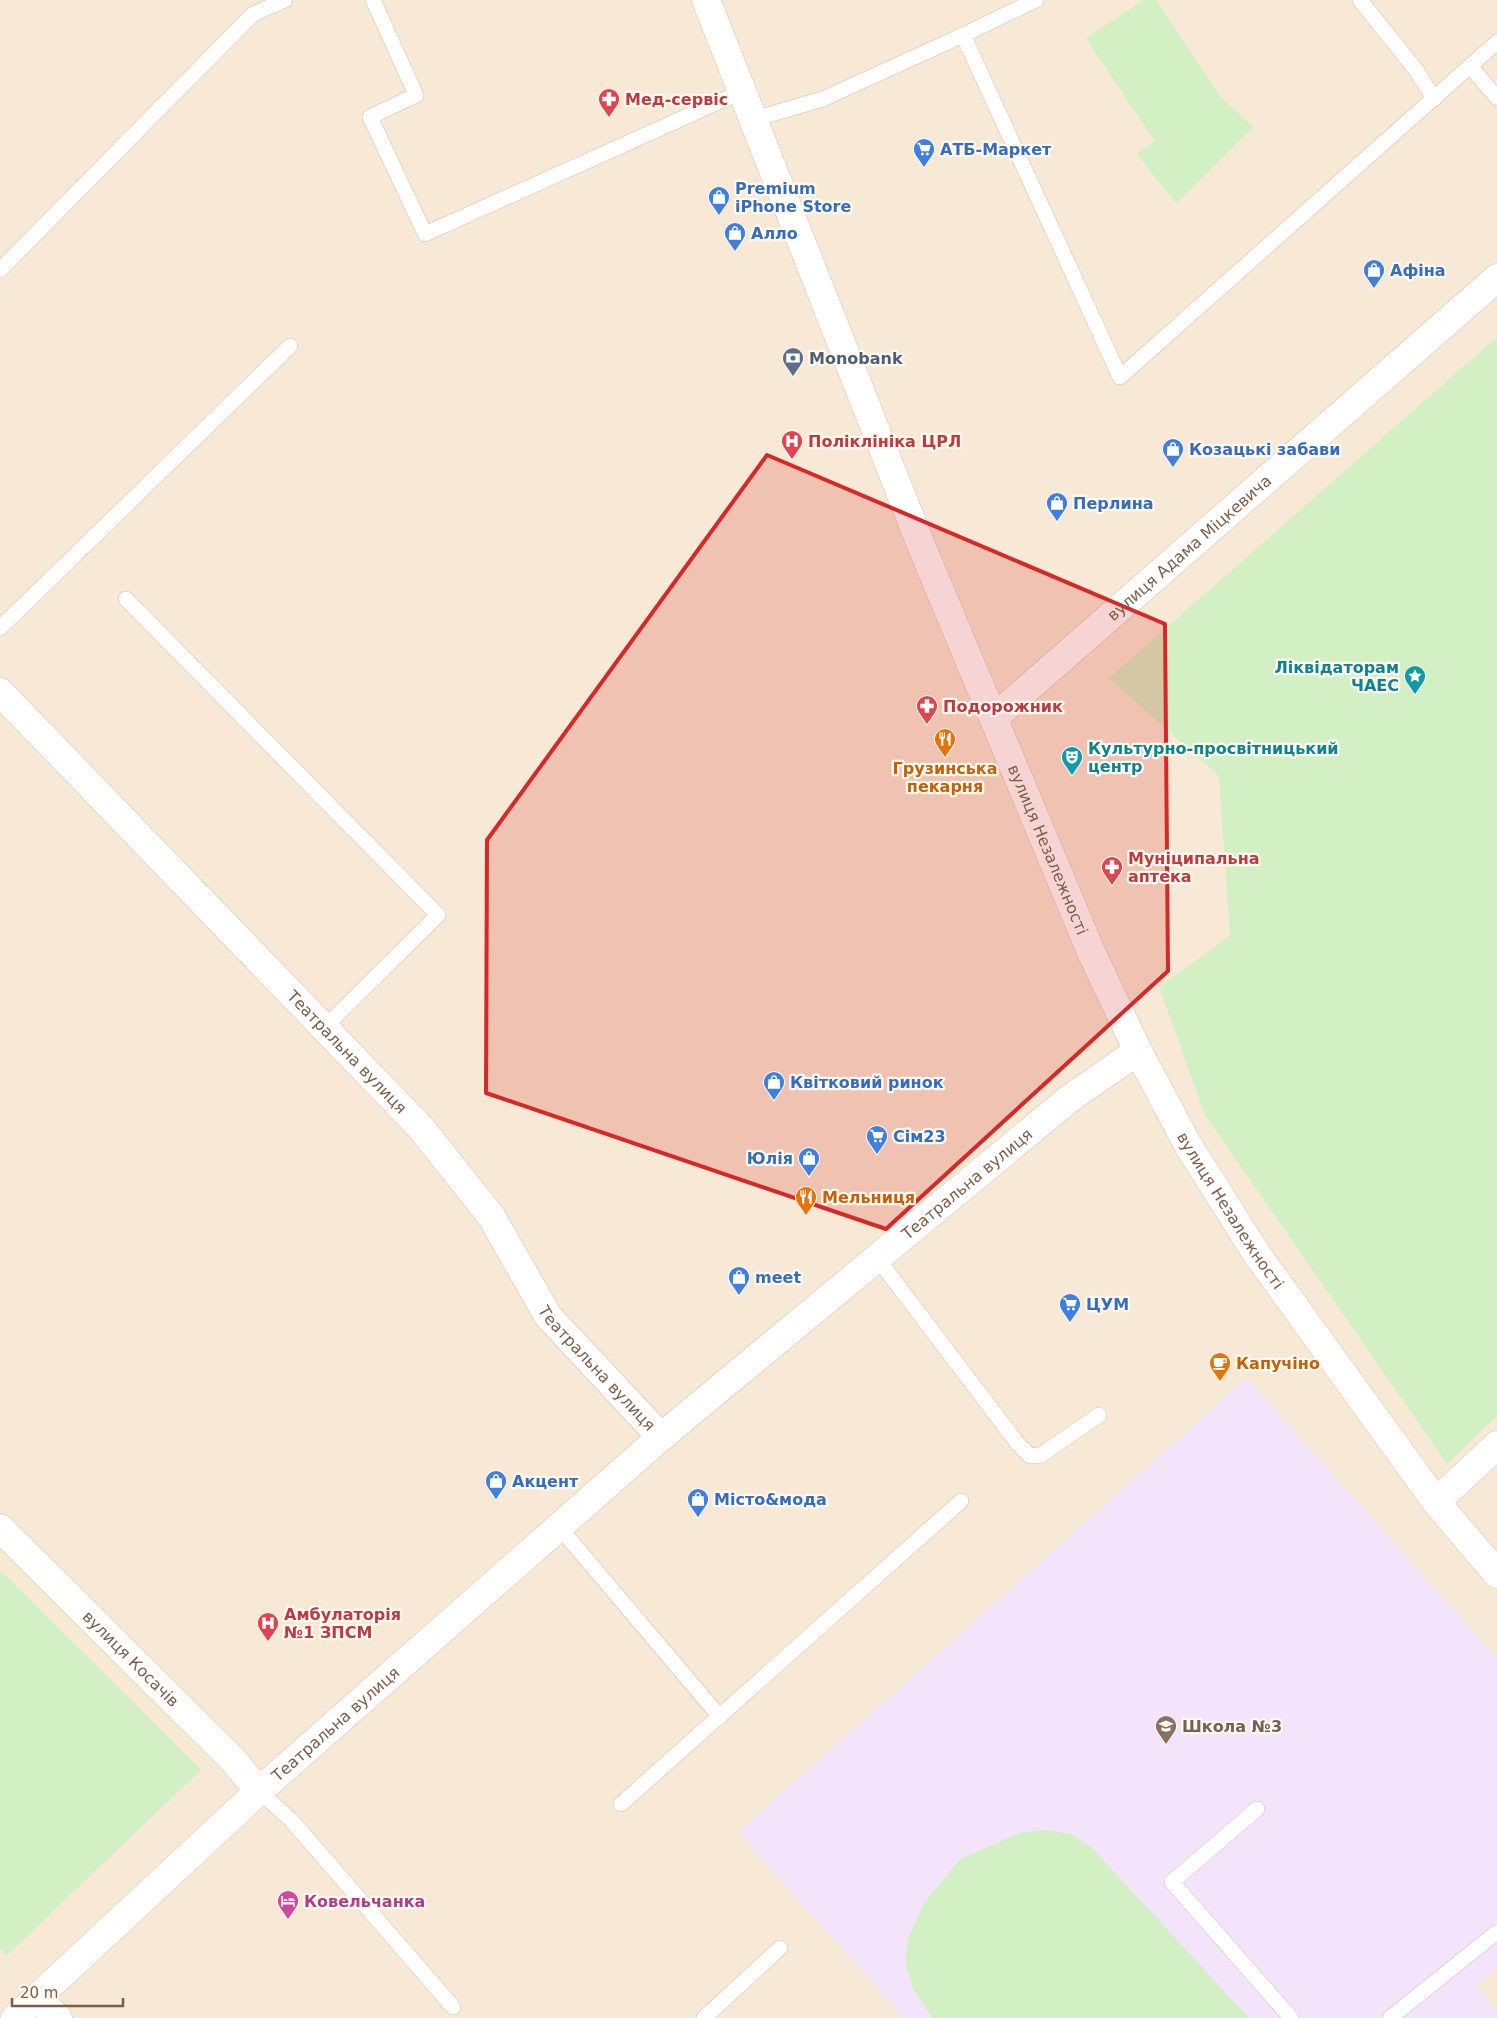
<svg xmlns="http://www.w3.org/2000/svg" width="1497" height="2018" font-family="'DejaVu Sans',sans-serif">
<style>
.residential{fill:#f7e9d5}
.education{fill:#f4e4fb}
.green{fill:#d3efc4}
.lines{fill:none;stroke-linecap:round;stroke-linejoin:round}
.lane-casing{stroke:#d3bfab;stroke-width:16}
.street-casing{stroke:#d3bfab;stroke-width:29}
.secondary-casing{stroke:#d9c1ab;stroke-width:29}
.lane{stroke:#fff;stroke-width:15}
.street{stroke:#fff;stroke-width:28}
.secondary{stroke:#fff;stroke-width:28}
.marked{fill:#d62828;fill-opacity:0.2;stroke:#d62828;stroke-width:4;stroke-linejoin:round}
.labels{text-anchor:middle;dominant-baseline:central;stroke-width:4.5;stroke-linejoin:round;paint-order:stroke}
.health-label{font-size:16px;font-weight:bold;fill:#be3a42;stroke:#fffaf0;text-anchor:start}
.shop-label{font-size:16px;font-weight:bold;fill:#366cbe;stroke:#fffaf0;text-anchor:start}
.service-label{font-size:16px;font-weight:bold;fill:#4e5e75;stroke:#fffaf0;text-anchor:start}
.street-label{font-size:16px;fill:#7d5d48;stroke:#fffaf0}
.culture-label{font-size:16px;font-weight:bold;fill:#0d838f;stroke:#fffaf0;text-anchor:end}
.food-label{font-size:16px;font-weight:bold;fill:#c56008;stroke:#fffaf0;text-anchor:start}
.education-label{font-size:16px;font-weight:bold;fill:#785e54;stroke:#fffaf0;text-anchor:start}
.hotel-label{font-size:16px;font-weight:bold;fill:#b23c85;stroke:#fffaf0;text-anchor:start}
</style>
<rect width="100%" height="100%" fill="#fff7e8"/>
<!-- residential -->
<rect class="residential" x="0" y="0" width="1497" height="2018"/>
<!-- education -->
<polygon class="education" points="1247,1378 1497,1658 1497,1967 1475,1986 1497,2011 1497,2018 904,2018 738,1832"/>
<!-- green -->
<g class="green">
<polygon points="1144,0 1156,0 1221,98 1254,127 1176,203 1137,154 1155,141 1086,38"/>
<polygon points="1497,337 1497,1416 1447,1464 1205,1115 1159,987 1230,936 1219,776 1109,678"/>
<polygon points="0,1570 201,1770 6,1956 0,1948"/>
<polygon points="1047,1830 1071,1834 1092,1848 1249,2018 932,2018 913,1988 905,1961 909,1936 924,1903 960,1859 1022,1832"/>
</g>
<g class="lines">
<!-- lane casing -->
<g class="lane-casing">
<g id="lane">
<polyline points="373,0 416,95 370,117 425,234 743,91"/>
<polyline points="1360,0 1416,70 1434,99"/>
<polyline points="963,35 1036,0"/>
<polyline points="1470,66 1497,42"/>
<polyline points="754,119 823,99 963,35 1120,377 1470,66 1497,98"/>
<polyline points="0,270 253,14 285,0"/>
<polyline points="126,599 438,915 324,1028"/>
<polyline points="0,628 290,346"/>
<polyline points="877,1258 1018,1444 1030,1456 1041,1455 1099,1415"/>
<polyline points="559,1527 720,1717"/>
<polyline points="259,1791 291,1820 453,2007"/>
<polyline points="621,1804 961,1501"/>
<polyline points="1257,1809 1172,1882 1291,2018"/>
<polyline points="704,2018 780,1948"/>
<polyline points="1390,2018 1497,1932"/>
</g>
</g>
<!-- street casing -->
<g class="street-casing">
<g id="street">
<path id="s1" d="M 0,692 L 421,1128 L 491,1216 L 548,1316 L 661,1437"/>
<polyline points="37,1998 58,2018"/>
</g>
</g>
<!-- secondary casing -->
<g class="secondary-casing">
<g id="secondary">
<path id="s2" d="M 706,0 L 921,545 L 1092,954 L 1138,1051 L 1188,1145 L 1256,1253 L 1436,1502 L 1497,1574"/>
<path id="s3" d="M 994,718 L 1497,278"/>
<polyline points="1436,1502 1497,1445"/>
<path id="s4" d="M 0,1528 L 234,1761 L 259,1791"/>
<path id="s5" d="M 15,2018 L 259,1791 L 661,1437 L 1069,1099 L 1138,1051"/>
</g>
</g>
<!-- lane -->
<use href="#lane" class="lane"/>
<!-- street -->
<use href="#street" class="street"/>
<!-- secondary -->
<use href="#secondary" class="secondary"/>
</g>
<!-- marked area -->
<path class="marked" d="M 767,455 L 1165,624 L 1168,971 L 886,1229 L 486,1093 L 487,840 Z"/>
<!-- icons -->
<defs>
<g id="pharmacy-pin" transform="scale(1.125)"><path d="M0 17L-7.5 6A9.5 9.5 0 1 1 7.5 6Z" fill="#e0444e" stroke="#fffaf0"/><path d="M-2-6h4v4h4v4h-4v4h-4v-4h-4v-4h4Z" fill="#fff"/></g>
<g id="supermarket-pin" transform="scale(1.125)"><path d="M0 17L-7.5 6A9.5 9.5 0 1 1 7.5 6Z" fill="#3f7fe0" stroke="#fffaf0"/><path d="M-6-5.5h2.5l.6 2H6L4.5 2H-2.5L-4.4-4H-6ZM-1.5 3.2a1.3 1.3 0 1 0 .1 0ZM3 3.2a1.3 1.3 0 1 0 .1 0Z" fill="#fff"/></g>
<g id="shop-pin" transform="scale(1.125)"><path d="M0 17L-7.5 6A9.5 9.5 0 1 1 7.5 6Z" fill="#3f7fe0" stroke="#fffaf0"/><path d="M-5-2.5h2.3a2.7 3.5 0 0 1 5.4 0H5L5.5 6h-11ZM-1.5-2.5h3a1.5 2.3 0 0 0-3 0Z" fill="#fff"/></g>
<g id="bank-pin" transform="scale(1.125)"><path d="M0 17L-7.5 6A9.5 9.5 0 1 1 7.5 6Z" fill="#5c6f8a" stroke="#fffaf0"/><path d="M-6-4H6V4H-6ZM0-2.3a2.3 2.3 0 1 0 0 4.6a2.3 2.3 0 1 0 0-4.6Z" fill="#fff"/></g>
<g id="hospital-pin" transform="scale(1.125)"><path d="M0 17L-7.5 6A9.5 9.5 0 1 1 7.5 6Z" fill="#e0444e" stroke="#fffaf0"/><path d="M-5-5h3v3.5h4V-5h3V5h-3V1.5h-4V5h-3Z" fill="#fff"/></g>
<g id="sight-pin" transform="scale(1.125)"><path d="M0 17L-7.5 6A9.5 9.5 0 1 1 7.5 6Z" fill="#0f9aa8" stroke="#fffaf0"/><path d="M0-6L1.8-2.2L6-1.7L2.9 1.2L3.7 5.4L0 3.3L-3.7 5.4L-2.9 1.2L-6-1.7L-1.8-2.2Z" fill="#fff"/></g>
<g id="restaurant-pin" transform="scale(1.125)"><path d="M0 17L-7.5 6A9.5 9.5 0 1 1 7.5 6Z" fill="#e8710a" stroke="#fffaf0"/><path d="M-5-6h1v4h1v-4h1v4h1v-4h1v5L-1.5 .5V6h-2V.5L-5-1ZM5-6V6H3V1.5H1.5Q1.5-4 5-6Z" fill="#fff"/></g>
<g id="theatre-pin" transform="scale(1.125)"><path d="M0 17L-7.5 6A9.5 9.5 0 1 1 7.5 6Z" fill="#0f9aa8" stroke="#fffaf0"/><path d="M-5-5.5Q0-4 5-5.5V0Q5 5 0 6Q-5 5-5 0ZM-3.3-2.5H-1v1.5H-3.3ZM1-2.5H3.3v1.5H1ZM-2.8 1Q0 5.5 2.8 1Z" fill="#fff"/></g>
<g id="cafe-pin" transform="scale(1.125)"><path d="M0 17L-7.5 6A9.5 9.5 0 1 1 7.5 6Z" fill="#e8710a" stroke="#fffaf0"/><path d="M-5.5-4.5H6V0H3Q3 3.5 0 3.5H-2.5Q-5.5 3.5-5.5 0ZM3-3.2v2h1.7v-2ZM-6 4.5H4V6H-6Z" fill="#fff"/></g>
<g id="school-pin" transform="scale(1.125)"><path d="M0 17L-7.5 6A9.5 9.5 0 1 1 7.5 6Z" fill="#8d6e63" stroke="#fffaf0"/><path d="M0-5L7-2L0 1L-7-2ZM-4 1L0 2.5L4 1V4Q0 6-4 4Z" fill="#fff"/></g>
<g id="hotel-pin" transform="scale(1.125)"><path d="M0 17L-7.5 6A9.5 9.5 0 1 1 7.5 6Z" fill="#d1479c" stroke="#fffaf0"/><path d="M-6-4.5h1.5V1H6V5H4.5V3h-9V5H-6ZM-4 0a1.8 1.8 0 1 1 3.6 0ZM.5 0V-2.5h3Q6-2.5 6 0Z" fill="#fff"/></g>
</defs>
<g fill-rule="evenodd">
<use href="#pharmacy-pin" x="609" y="99"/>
<use href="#supermarket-pin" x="924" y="149"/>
<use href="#shop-pin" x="719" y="197"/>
<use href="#shop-pin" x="735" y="233"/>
<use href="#shop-pin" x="1374" y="270"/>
<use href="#bank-pin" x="793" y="358"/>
<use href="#hospital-pin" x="792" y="441"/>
<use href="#shop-pin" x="1173" y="449"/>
<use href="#shop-pin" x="1057" y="503"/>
<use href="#sight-pin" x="1415" y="676"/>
<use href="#pharmacy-pin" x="927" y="706"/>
<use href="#restaurant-pin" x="945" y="739"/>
<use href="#theatre-pin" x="1072" y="757"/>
<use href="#pharmacy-pin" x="1112" y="867"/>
<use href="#shop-pin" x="774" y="1082"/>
<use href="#supermarket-pin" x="877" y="1136"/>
<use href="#shop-pin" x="809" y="1158"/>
<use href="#restaurant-pin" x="806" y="1197"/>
<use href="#shop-pin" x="739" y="1277"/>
<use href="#supermarket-pin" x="1070" y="1304"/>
<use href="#cafe-pin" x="1220" y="1363"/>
<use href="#shop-pin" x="496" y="1481"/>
<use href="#shop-pin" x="698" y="1499"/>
<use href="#hospital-pin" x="268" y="1623"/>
<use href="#school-pin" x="1166" y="1726"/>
<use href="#hotel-pin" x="288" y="1901"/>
</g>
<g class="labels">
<!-- health labels -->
<g class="health-label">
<text x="625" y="99">Мед-сервіс</text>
<text x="808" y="441">Поліклініка ЦРЛ</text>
<text x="943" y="706">Подорожник</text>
<text x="1128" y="858">Муніципальна<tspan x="1128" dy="18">аптека</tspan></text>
<text x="284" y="1614">Амбулаторія<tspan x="284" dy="18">№1 ЗПСМ</tspan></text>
</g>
<!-- shop labels -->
<g class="shop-label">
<text x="940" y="149">АТБ-Маркет</text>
<text x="735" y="188">Premium<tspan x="735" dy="18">iPhone Store</tspan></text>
<text x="751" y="233">Алло</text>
<text x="1390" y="270">Афіна</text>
<text x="1189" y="449">Козацькі забави</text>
<text x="1073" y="503">Перлина</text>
<text x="790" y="1082">Квітковий ринок</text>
<text x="893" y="1136">Сім23</text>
<text x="793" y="1158" text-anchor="end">Юлія</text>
<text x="755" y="1277">meet</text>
<text x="1086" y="1304">ЦУМ</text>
<text x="512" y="1481">Акцент</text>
<text x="714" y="1499">Місто&amp;мода</text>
</g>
<!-- service labels -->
<g class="service-label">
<text x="809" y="358">Monobank</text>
</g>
<!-- street labels -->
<g class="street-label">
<text stroke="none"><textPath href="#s3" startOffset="259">вулиця Адама Міцкевича</textPath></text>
<text stroke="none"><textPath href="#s2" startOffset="916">вулиця Незалежності</textPath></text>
<text stroke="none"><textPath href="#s1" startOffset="500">Театральна вулиця</textPath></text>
<text stroke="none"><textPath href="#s5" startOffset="1266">Театральна вулиця</textPath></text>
<text stroke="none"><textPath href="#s2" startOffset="1321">вулиця Незалежності</textPath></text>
<text stroke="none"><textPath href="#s1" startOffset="905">Театральна вулиця</textPath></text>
<text stroke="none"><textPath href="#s4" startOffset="185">вулиця Косачів</textPath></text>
<text stroke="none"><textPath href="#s5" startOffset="435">Театральна вулиця</textPath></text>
</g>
<!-- culture labels -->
<g class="culture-label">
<text x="1399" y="667">Ліквідаторам<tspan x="1399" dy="18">ЧАЕС</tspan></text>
<text x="1088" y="748" text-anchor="start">Культурно-просвітницький<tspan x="1088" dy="18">центр</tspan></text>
</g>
<!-- food labels -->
<g class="food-label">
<text x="945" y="768" text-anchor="middle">Грузинська<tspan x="945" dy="18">пекарня</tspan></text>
<text x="822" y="1197">Мельниця</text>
<text x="1236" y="1363">Капучіно</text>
</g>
<!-- education labels -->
<g class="education-label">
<text x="1182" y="1726">Школа №3</text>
</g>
<!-- hotel labels -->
<g class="hotel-label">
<text x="304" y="1901">Ковельчанка</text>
</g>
</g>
<!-- scale -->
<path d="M12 1998v8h111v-8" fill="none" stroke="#7d5d48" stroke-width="2.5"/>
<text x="20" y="1998" font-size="15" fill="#7d5d48" stroke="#fffaf0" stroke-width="4" paint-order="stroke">20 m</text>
</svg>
